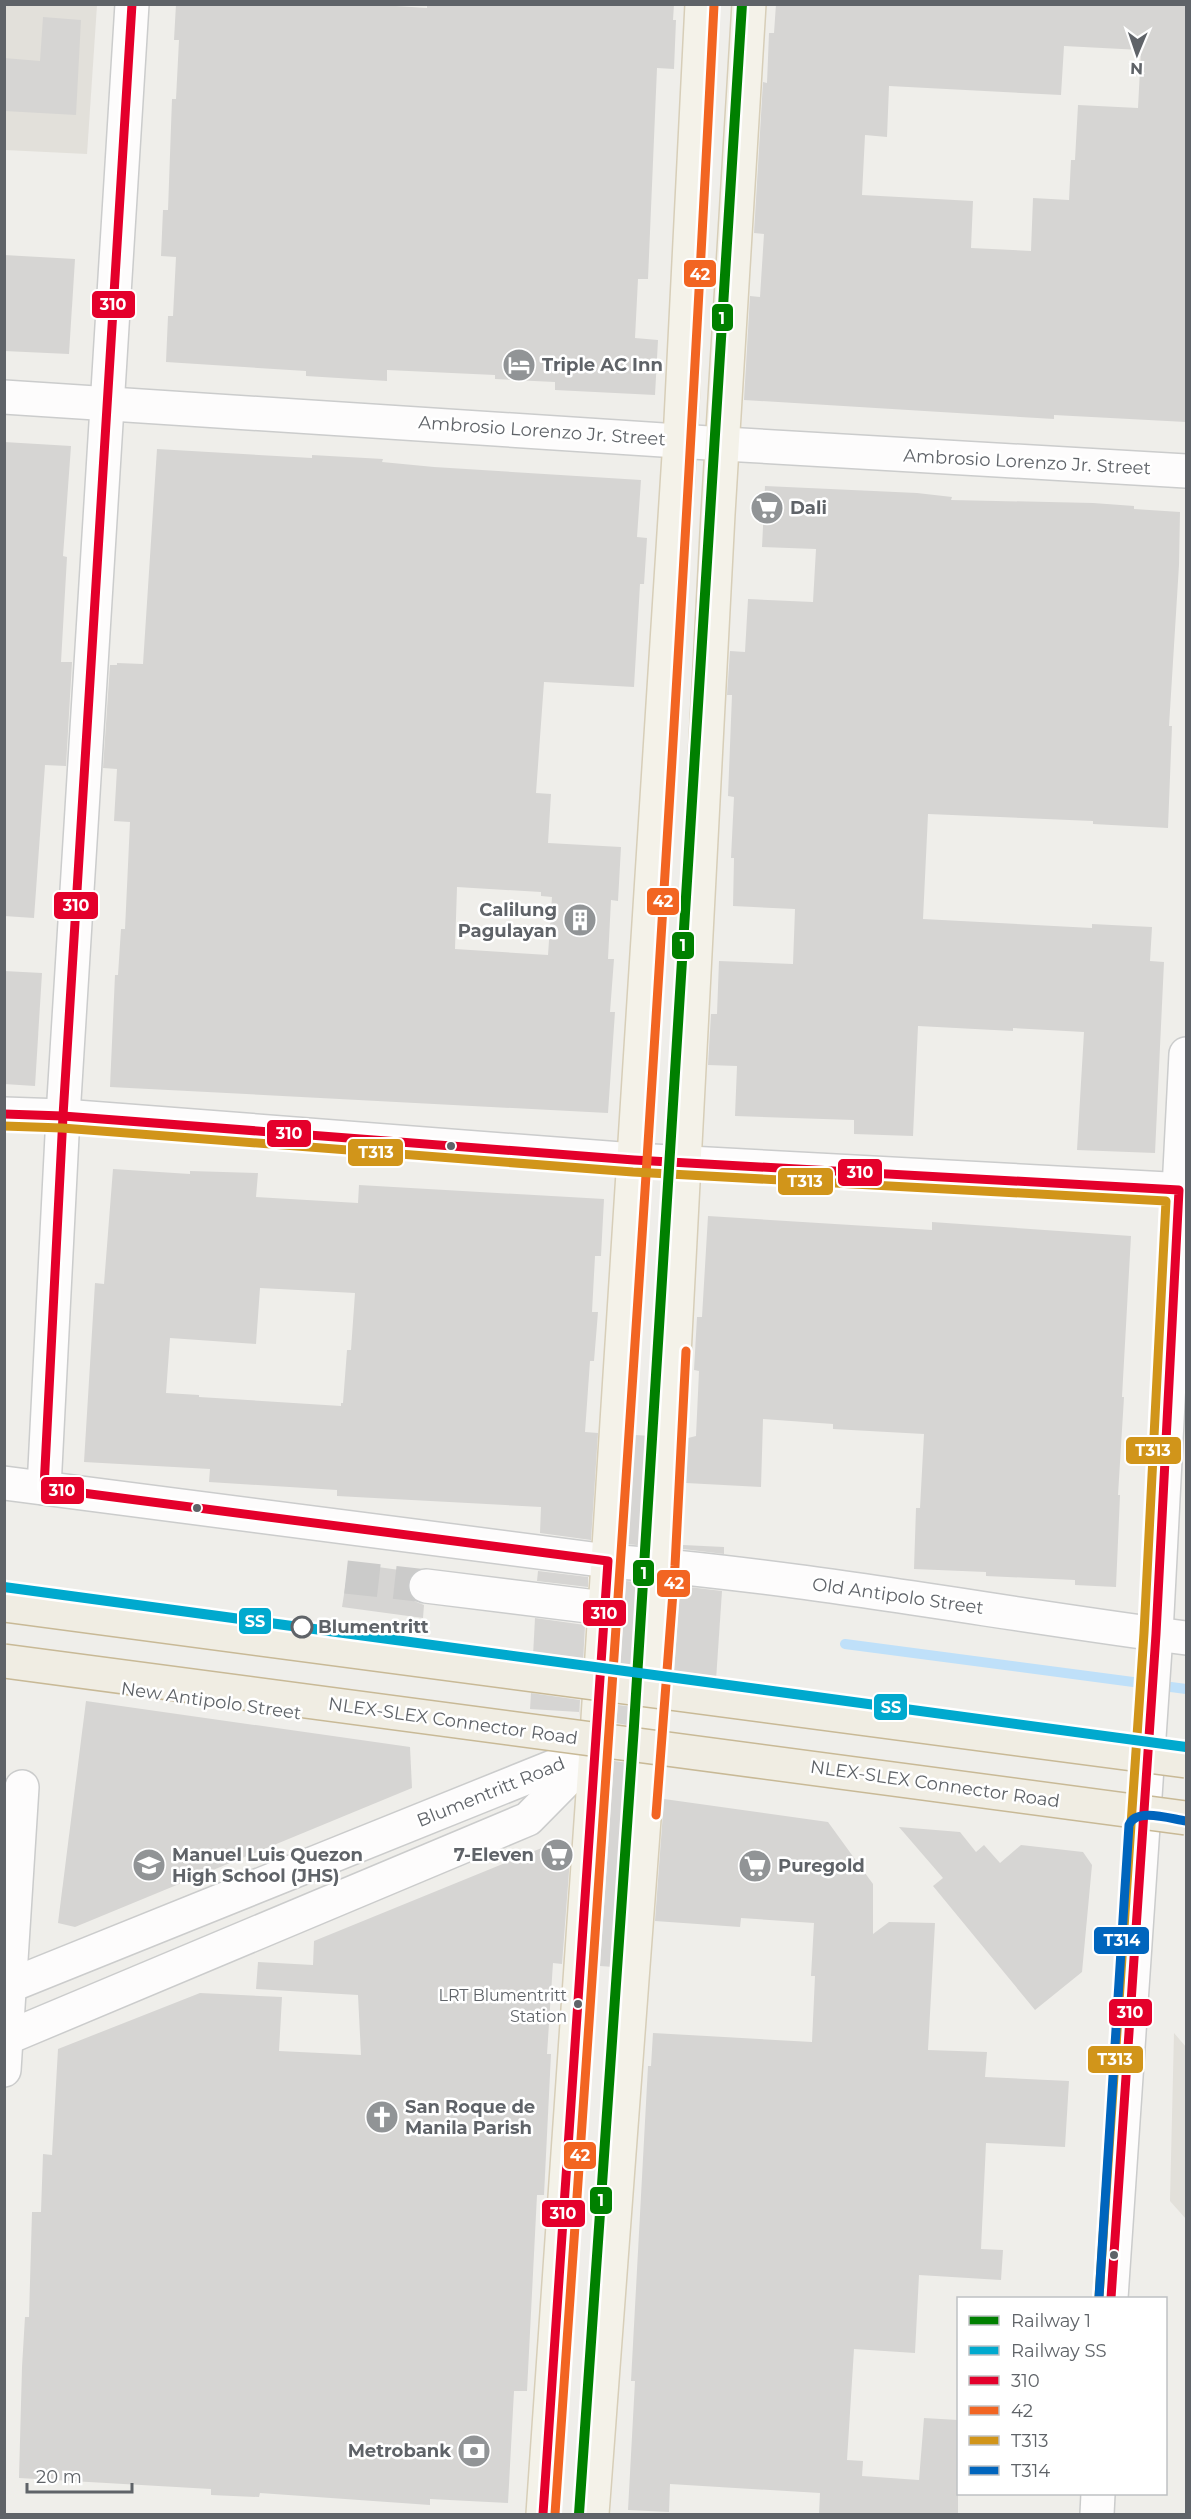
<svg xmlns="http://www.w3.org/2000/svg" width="1191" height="2519" font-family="Montserrat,sans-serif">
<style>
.education{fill:#e2e0da}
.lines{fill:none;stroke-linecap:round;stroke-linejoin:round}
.stream{stroke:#bfe0f9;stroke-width:10}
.building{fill:#d6d5d3;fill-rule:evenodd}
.minor-tunnel{stroke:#cbcbca;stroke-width:33;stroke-dasharray:33 16;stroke-linecap:butt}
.minor-casing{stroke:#cbcccc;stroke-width:36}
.major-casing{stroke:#d7ceb8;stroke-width:36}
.minor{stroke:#fdfcfc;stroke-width:33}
.major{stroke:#f4f2e9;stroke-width:33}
.highway-bridge-casing{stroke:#c8b996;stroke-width:36;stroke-linecap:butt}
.highway-bridge{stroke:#f0ede3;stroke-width:33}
.bus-1-casing{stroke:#fff;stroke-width:14}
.bus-2-casing{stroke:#fff;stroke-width:14}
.bus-3-casing{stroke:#fff;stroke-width:14}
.bus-4-casing{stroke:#fff;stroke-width:14}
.bus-1{stroke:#e4002b;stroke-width:9}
.bus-2{stroke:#f26522;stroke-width:9}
.bus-3{stroke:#d1951a;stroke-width:9}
.bus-4{stroke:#0065bd;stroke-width:9}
.rail-1-casing{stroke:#fff;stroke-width:15}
.rail-2-casing{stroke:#fff;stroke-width:15}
.rail-1{stroke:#008000;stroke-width:10}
.rail-2{stroke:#00a9ce;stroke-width:10}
.bus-dot{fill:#5f6368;stroke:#fff;stroke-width:2}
.stop-dot{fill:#fff;stroke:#5f6368;stroke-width:3}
.labels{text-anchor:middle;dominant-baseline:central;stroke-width:5;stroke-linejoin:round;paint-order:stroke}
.bus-label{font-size:16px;fill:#5f6368;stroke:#fff;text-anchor:end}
.poi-label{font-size:18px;font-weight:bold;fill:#5f6368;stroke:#fff;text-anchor:start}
.street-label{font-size:18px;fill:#5f6368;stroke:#fff}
.stop-label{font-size:18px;font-weight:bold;fill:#5f6368;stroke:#fff;text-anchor:start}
.line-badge{stroke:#fff;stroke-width:2}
.badge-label{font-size:16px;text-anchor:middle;font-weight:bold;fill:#fff}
</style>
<rect width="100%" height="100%" fill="#efeeea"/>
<!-- education -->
<g class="education">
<polygon points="4,5 97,5 87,154 5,150"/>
<polygon points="1174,2033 1186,2047 1186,2219 1170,2201"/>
</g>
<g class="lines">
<!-- stream -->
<polyline class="stream" points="845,1644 1186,1689"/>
</g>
<!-- building -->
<g class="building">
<polygon points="176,4 365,4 427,8 427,4 674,4 673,20 676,20 674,69 657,68 648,279 638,279 635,338 658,340 655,395 555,390 555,382 495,379 495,375 387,370 387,381 306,376 306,371 166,362 168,316 173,316 176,257 161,256 163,210 168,210 172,99 176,99 179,40 174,40"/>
<path d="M 776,4 L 1186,4 L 1186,422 L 1054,415 L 1054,419 L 744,400 L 750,296 L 760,297 L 764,234 L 754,233 L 763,82 L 767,83 L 769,33 L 774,33 ZM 1064,46 L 1141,50 L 1138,108 L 1078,105 L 1075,160 L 1071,160 L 1069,200 L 1033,198 L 1031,251 L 971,248 L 973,201 L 862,195 L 865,135 L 887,137 L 889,86 L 1061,95 Z"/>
<polygon points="43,17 81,20 76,115 4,111 4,58 40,61"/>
<polygon points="4,255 75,259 69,354 4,351"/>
<polygon points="4,442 71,446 63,556 67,557 61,662 72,662 66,766 45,765 34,918 4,916"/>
<path d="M 157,449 L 312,458 L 312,455 L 383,459 L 382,462 L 434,467 L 641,480 L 637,537 L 647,538 L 644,584 L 640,584 L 634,687 L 544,682 L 536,793 L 551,794 L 548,843 L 621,847 L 618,901 L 611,900 L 608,959 L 614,959 L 610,1012 L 615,1012 L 608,1113 L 110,1087 L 115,975 L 118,975 L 121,929 L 125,929 L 130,822 L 114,821 L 117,769 L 103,768 L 110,665 L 117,665 L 117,663 L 143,664 ZM 457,887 L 541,892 L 541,896 L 552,897 L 548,955 L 455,949 Z"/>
<polygon points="765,486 917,493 952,497 951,500 1093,503 1134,506 1134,509 1180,512 1179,565 1169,726 1172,726 1168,828 1093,824 1093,821 928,814 923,919 1092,928 1092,924 1152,927 1150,961 1164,962 1155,1153 1077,1150 1084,1032 1013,1028 1013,1031 918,1026 913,1136 854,1134 854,1120 735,1116 737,1066 708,1065 711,1014 717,1014 719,961 793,964 795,909 733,906 734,858 731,858 734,797 728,796 732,695 727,695 730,651 745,652 748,599 813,602 816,549 762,547"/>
<polygon points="4,971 42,973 35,1086 4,1084"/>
<path d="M 113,1169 L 190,1174 L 190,1171 L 258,1173 L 256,1197 L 358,1203 L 359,1185 L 604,1199 L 601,1256 L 595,1256 L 592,1312 L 598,1312 L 594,1361 L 590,1361 L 585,1432 L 598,1433 L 591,1540 L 540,1533 L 541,1507 L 337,1496 L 337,1490 L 209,1482 L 210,1469 L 84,1462 L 95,1283 L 104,1284 ZM 260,1288 L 355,1293 L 351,1350 L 347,1350 L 343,1403 L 341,1403 L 341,1406 L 199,1397 L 199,1395 L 166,1393 L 170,1338 L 256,1344 Z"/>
<polygon points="708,1216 932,1230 932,1222 1131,1236 1122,1397 1124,1397 1118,1495 1120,1495 1116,1587 1075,1585 1075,1580 986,1576 986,1572 914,1569 916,1508 920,1508 924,1434 833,1429 833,1424 763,1419 761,1487 686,1483 688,1438 696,1436 699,1371 694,1370 697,1317 702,1317"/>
<polygon points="635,1435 651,1436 645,1546 628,1544"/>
<polygon points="683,1545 724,1547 724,1554 683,1549"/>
<polygon points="349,1563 414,1572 408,1583 409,1593 414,1601 424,1605 423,1618 342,1607"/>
<polygon points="538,1571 588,1577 588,1587 537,1581"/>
<polygon points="626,1581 643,1583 636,1670 620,1667"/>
<polygon points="680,1586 722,1591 716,1680 674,1674"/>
<polygon points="535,1618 585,1625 583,1662 533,1656"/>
<polygon points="531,1693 580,1700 579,1718 579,1712 530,1709"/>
<polygon points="86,1701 410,1747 412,1788 75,1927 58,1923"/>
<polygon points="618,1705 634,1707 632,1726 616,1723"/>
<polygon points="614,1761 629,1763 614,1967 600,1966"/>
<polygon points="664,1799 828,1822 873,1884 873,1934 889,1922 935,1923 928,2050 987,2052 985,2077 1069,2081 1065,2147 986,2143 981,2249 1003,2250 1001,2280 919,2275 915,2353 854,2349 847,2460 863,2461 862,2476 919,2480 924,2418 958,2420 958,2514 819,2514 820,2493 670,2484 669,2512 628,2510 635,2381 631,2381 648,2066 651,2066 653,2033 812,2042 815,1976 811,1976 814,1923 741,1918 740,1927 655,1921"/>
<polygon points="899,1827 960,1832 976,1852 984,1845 1000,1863 1021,1845 1083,1852 1092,1865 1082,1972 1035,2010 933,1886 943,1878"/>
<polygon points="549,1845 571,1845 562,1964 553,1963 547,2054 551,2054 544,2195 537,2195 527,2391 514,2391 508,2503 430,2499 430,2505 260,2493 259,2497 211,2495 211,2489 19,2478 22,2367 25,2317 29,2317 32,2212 41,2212 43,2154 52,2155 58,2049 200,1993 282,1997 279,2051 361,2055 358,1995 256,1989 258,1962 313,1965 314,1941"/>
</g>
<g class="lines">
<!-- minor-tunnel -->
<polyline class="minor-tunnel" points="346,1577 426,1586"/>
<!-- minor casing -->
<g class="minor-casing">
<g id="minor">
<polyline points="4,397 724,444 1186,471"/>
<polyline points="4,1114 63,1116 634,1160 1186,1190"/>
<path d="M 4,1483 L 608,1561 C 802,1576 994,1613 1186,1638"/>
<polyline points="44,1488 63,1116 132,4"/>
<polyline points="426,1586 604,1608"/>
<polyline points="4,1988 585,1754"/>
<polyline points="4,2039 528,1819 596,1750"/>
<polyline points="4,2070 22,1787"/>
<polyline points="1111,2298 1156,1634 1186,1054"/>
<polyline points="1097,2514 1098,2494"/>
</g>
</g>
<!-- major casing -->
<g class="major-casing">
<g id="major">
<polyline points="543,2514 596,1750 680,440 702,4"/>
<polyline points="592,2514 663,1565 718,514 749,4"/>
</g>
</g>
<!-- minor -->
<use href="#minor" class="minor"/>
<!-- major -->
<use href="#major" class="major"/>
<!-- highway-bridge casing -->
<g class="highway-bridge-casing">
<g id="highway-bridge">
<polyline points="4,1605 1186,1761"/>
<polyline points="4,1661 1186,1818"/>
</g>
</g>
<!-- highway-bridge -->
<use href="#highway-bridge" class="highway-bridge"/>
<!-- bus-1 casing -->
<g class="bus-1-casing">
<g id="bus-1">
<polyline points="132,4 63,1116 44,1488 608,1561 543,2514"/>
<polyline points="4,1114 63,1116 634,1160 1179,1190 1156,1634 1111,2298"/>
</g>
</g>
<!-- bus-2 casing -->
<g class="bus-2-casing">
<g id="bus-2">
<polyline points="656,1815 675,1566 686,1351"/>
<path d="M 555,2514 C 613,1678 672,842 714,5"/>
</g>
</g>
<!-- bus-3 casing -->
<g class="bus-3-casing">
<polyline id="bus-3" points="4,1126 62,1128 633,1172 1166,1201 1144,1633 1099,2297"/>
</g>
<!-- bus-4 casing -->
<g class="bus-4-casing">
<path id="bus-4" d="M 1099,2297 L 1129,1825 C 1136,1807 1171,1819 1186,1821"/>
</g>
<!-- bus-1 -->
<use href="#bus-1" class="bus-1"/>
<!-- bus-2 -->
<use href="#bus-2" class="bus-2"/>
<!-- bus-3 -->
<use href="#bus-3" class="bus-3"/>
<!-- bus-4 -->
<use href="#bus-4" class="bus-4"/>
<!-- rail-1 casing -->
<g class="rail-1-casing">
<polyline id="rail-1" points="579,2514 634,1726 742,4"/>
</g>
<!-- rail-2 casing -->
<g class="rail-2-casing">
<polyline id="rail-2" points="4,1587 1186,1747"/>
</g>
<!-- rail-1 -->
<use href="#rail-1" class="rail-1"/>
<!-- rail-2 -->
<use href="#rail-2" class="rail-2"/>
</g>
<!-- icons -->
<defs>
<g id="hotel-disc" transform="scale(1.725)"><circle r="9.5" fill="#919496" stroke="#fff"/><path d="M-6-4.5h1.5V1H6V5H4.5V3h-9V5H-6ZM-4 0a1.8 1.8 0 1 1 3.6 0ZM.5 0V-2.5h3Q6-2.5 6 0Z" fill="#fff"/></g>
<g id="supermarket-disc" transform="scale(1.725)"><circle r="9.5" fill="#919496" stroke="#fff"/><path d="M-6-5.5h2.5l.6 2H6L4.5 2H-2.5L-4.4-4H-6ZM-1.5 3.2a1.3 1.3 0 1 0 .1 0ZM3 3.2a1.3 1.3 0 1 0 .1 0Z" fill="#fff"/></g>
<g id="building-disc" transform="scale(1.725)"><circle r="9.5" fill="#919496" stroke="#fff"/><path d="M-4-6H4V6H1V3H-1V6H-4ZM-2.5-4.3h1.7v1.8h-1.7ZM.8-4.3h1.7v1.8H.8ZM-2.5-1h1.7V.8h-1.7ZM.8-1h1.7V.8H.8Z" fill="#fff"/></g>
<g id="school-disc" transform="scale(1.725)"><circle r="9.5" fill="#919496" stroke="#fff"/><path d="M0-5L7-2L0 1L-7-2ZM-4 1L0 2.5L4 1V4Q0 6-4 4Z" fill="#fff"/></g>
<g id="church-disc" transform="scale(1.725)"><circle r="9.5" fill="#919496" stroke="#fff"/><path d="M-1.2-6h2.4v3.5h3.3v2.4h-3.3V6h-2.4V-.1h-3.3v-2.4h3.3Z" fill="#fff"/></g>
<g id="bank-disc" transform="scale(1.725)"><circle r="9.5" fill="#919496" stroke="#fff"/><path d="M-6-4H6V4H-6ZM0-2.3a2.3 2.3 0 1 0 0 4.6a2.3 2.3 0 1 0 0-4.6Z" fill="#fff"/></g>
</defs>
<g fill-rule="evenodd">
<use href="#hotel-disc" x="519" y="365"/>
<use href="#supermarket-disc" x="767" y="508"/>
<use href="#building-disc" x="580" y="920"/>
<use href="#supermarket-disc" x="557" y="1855"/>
<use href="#school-disc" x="149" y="1865"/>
<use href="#supermarket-disc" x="755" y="1866"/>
<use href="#church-disc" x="382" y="2117"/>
<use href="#bank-disc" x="474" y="2451"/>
</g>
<!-- markers -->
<g class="bus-dot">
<circle cx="451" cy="1146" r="5"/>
<circle cx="197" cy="1508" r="5"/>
<circle cx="578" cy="2004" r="5"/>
<circle cx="1114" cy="2255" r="5"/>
</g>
<circle class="stop-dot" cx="302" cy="1627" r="10"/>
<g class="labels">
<!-- bus labels -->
<g class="bus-label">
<text x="567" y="1995">LRT Blumentritt<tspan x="567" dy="21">Station</tspan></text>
</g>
<!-- poi labels -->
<g class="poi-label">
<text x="542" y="365">Triple AC Inn</text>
<text x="790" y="508">Dali</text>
<text x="557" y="910" text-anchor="end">Calilung<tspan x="557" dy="21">Pagulayan</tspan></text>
<text x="172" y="1855">Manuel Luis Quezon<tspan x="172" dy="21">High School (JHS)</tspan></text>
<text x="534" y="1855" text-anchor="end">7-Eleven</text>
<text x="778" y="1866">Puregold</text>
<text x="405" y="2107">San Roque de<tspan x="405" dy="21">Manila Parish</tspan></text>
<text x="451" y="2451" text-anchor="end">Metrobank</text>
</g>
<!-- street labels -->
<g class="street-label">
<text transform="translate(542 431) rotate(4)">Ambrosio Lorenzo Jr. Street</text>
<text transform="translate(1027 462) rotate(3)">Ambrosio Lorenzo Jr. Street</text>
<text transform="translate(898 1596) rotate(8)">Old Antipolo Street</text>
<text transform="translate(211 1701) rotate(8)">New Antipolo Street</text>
<text transform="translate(453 1721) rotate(8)">NLEX-SLEX Connector Road</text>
<text transform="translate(935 1784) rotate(8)">NLEX-SLEX Connector Road</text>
<text transform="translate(491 1792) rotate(-22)">Blumentritt Road</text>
</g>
<!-- stop labels -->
<g class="stop-label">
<text x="318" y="1627">Blumentritt</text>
</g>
</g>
<g class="line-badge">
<rect x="683" y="259" width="34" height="29" rx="6" fill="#f26522"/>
<rect x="91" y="290" width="45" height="29" rx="6" fill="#e4002b"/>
<rect x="711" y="303" width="23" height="29" rx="6" fill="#008000"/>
<rect x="646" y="887" width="34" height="29" rx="6" fill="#f26522"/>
<rect x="53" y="891" width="46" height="29" rx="6" fill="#e4002b"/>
<rect x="671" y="931" width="24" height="29" rx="6" fill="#008000"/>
<rect x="266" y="1119" width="46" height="29" rx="6" fill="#e4002b"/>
<rect x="347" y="1138" width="57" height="29" rx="6" fill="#d1951a"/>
<rect x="837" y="1158" width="46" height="29" rx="6" fill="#e4002b"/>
<rect x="777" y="1167" width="57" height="29" rx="6" fill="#d1951a"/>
<rect x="1125" y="1436" width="57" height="29" rx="6" fill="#d1951a"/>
<rect x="40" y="1476" width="45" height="29" rx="6" fill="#e4002b"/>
<rect x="632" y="1559" width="23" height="28" rx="6" fill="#008000"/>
<rect x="656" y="1569" width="35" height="29" rx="6" fill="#f26522"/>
<rect x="582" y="1599" width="45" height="28" rx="6" fill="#e4002b"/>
<rect x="238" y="1607" width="34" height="28" rx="6" fill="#00a9ce"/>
<rect x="873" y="1693" width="35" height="28" rx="6" fill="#00a9ce"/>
<rect x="1093" y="1926" width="57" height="29" rx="6" fill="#0065bd"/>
<rect x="1108" y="1998" width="45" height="29" rx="6" fill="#e4002b"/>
<rect x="1087" y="2045" width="57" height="29" rx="6" fill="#d1951a"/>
<rect x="563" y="2141" width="34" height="29" rx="6" fill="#f26522"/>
<rect x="589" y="2186" width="24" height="29" rx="6" fill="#008000"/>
<rect x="541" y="2199" width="45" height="29" rx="6" fill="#e4002b"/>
</g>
<g class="badge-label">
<text x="700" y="280">42</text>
<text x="113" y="310">310</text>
<text x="722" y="324">1</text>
<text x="663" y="907">42</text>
<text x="76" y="911">310</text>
<text x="683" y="951">1</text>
<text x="289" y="1139">310</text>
<text x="376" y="1158">T313</text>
<text x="860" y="1178">310</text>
<text x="805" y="1187">T313</text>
<text x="1153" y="1456">T313</text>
<text x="62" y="1496">310</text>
<text x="644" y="1579">1</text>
<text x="674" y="1589">42</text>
<text x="604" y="1619">310</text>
<text x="255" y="1627">SS</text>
<text x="891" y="1713">SS</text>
<text x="1122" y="1946">T314</text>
<text x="1130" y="2018">310</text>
<text x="1115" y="2065">T313</text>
<text x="580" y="2161">42</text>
<text x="601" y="2206">1</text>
<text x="563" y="2219">310</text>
</g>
<!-- border -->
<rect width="1191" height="2519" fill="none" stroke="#5f6368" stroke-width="12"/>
<!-- legend -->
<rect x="957" y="2297" width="210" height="198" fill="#ffffff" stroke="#bfc1c3" stroke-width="1.5"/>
<rect x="969" y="2316" width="30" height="9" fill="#008000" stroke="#bfc1c3" stroke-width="1.5"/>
<text x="1011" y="2327" font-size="18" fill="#5f6368">Railway 1</text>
<rect x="969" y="2346" width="30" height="9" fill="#00a9ce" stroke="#bfc1c3" stroke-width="1.5"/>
<text x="1011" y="2357" font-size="18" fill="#5f6368">Railway SS</text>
<rect x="969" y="2376" width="30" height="9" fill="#e4002b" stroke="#bfc1c3" stroke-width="1.5"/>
<text x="1011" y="2387" font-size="18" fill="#5f6368">310</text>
<rect x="969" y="2406" width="30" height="9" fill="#f26522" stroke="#bfc1c3" stroke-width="1.5"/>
<text x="1011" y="2417" font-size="18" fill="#5f6368">42</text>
<rect x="969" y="2436" width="30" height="9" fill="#d1951a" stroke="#bfc1c3" stroke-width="1.5"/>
<text x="1011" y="2447" font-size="18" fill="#5f6368">T313</text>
<rect x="969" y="2466" width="30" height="9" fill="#0065bd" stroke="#bfc1c3" stroke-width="1.5"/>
<text x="1011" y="2477" font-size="18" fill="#5f6368">T314</text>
<!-- north arrow -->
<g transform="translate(1137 54) rotate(182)" stroke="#ffffff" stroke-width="4.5" paint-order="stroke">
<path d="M0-4.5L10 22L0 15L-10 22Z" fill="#5f6368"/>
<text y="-9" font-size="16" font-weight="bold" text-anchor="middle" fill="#5f6368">N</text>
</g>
<!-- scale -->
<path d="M27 2483v9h105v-9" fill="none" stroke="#5f6368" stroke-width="3"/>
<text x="36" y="2483" font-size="18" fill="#5f6368" stroke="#ffffff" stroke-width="4.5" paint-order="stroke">20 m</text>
</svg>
